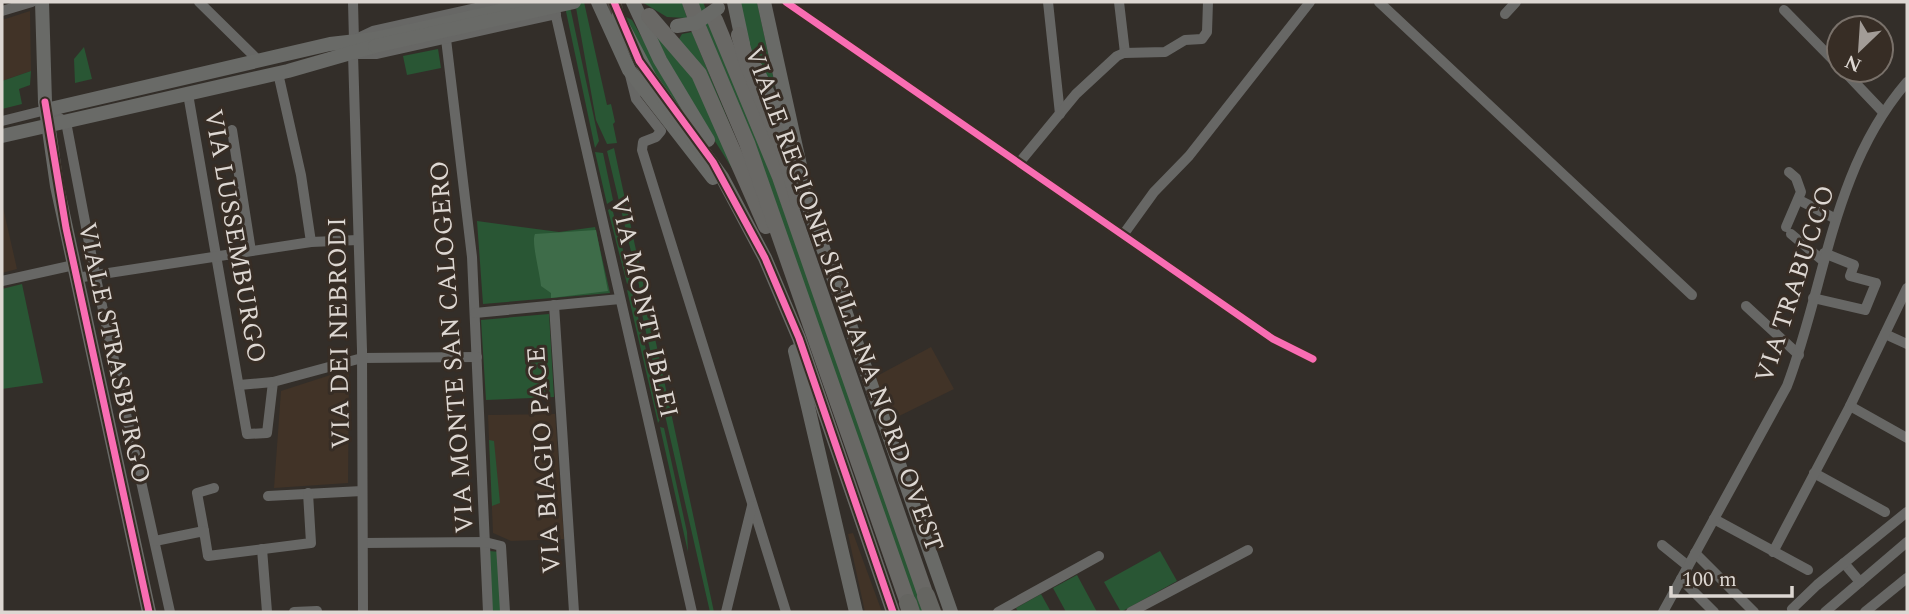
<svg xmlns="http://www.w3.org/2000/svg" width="1909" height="614" font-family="Spectral,serif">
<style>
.built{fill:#413327}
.green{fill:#295634}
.forest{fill:#3e6c49}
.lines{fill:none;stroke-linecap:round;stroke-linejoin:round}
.secondary-tunnel{stroke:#4c4742;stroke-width:14;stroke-dasharray:14 7;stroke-linecap:butt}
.street{stroke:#676765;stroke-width:10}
.secondary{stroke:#696a67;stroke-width:14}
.primary{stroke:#696865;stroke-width:16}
.highway{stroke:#656561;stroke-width:18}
.secondary-bridge{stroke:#696a67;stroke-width:14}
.cycleway-casing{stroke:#372d25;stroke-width:11}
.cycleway{stroke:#f96db3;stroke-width:7}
.labels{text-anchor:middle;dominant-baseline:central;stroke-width:6;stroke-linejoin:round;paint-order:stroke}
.street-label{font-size:26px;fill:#ddd7d2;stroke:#372d25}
</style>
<rect width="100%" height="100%" fill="#332e29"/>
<!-- built -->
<g class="built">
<polygon points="30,11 31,71 2,81 2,20"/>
<polygon points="2,203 17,269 2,273"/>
<polygon points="931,347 954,389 893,419 886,412 877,388 877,376"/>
<polygon points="349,369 348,483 274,488 281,391"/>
<polygon points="555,414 564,539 511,541 493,533 488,415"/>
<polygon points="853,533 882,612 865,612 848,534"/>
</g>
<!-- green -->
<g class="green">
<polygon points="564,2 569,2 599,141 595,148"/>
<polygon points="575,2 584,2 607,105 611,104 615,122 613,124 617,143 607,144 596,120"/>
<polygon points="642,2 682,2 687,18 667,17"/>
<polygon points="696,2 703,2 752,121 926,612 919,612"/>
<polygon points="739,2 757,2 775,85 773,88 746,42"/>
<polygon points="605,6 632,20 685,114 611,19"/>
<polygon points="650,28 691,69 737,176 680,86"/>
<polygon points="692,32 750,174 679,39 682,34"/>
<polygon points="84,47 92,79 75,83 74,59"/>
<polygon points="438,49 441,68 407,75 403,56"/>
<polygon points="31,71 30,85 19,89 22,104 2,109 2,81"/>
<polygon points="614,148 714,612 710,612 641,310 639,285 607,151"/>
<polygon points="595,152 603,153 613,200 607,204"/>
<polygon points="612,208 631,281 627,284 608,210"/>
<polygon points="477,221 559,232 595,227 610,293 483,304"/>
<polygon points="22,284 43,383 2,389 2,289"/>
<polygon points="627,290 632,292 662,416 658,423"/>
<polygon points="549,314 554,397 486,400 481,320"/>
<polygon points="660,427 664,428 687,532 688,552"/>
<polygon points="489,440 494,441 500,503 492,506"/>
<polygon points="489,551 500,552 502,612 492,612"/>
<polygon points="1160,551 1177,581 1121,612 1104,582"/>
<polygon points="1077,575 1097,612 1066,612 1053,588"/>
<polygon points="1041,594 1051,612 1018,612 1016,608"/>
</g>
<!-- forest -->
<path class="forest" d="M 596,230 L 608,291 L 551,298 L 551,293 L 541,286 C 540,273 531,242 535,234 Z"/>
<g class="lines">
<!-- secondary-tunnel -->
<polyline class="secondary-tunnel" points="614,2 618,17"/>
<!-- street -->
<g class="street">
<polyline points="199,2 259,61"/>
<polyline points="353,2 354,41"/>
<polyline points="786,2 1273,339 1313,359"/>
<polyline points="1048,2 1060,114"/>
<polyline points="1119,2 1125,53"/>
<polyline points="1379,2 1692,295"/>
<polyline points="1784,10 1839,66"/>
<polyline points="2,11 32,2"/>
<polyline points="555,12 692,612"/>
<polyline points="1505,14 1516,2"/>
<polyline points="358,38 373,31 503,2"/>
<polyline points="446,39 472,257 488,612"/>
<polyline points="1843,70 1882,111"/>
<polyline points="629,71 636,99 661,131 656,137 643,142 642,150 786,612"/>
<polyline points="278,73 301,175 311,242"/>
<polyline points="188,94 247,434 267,433 273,382 362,358 477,357"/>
<polyline points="2,121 46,110 66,122 95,274 170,612"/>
<polyline points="232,130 251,251"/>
<polyline points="1019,163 1076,94 1117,56 1124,53 1165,52 1185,40 1202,39 1207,32 1208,2"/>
<polyline points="1799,200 1836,219"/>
<polyline points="1786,227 1801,192 1796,178 1789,172"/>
<polyline points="1791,234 1822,260"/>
<polyline points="1123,235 1154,192 1189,156 1310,2"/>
<polyline points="76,278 311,242 358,240"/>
<polyline points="2,281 74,265"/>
<polyline points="1813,298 1865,310 1876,283 1850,276 1854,265 1824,253"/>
<polyline points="554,305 574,612"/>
<polyline points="1746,306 1799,355"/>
<polyline points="475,313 620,299"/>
<polyline points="1885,334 1907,344"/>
<polyline points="239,385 273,382"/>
<polyline points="1850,406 1907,438"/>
<polyline points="1814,473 1885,512"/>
<polyline points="268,496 362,491"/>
<polyline points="1714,519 1808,570"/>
<polyline points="204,531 197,493 214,488"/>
<polyline points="155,541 204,531 208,556 311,543 308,493"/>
<polyline points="363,543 485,542 501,546 505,612"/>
<polyline points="1662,545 1688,566"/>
<polyline points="262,549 267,612"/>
<polyline points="1773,552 1850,406 1907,288"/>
<polyline points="1695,553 1754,612"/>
<polyline points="1844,563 1860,582"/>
<polyline points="1681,579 1714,612"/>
<polyline points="294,612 317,611"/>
<polyline points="363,612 362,350 353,54 376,54 556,14"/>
<polyline points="726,612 752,506"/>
<polyline points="998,612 1099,556"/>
<polyline points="1131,612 1248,550"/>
<path d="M 1663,612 L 1787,386 C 1826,283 1832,169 1907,82"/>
<polyline points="1794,612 1792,609 1817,585 1907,512"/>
<polyline points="1825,612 1907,542"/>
<polyline points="1865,612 1907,578"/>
</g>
<!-- secondary -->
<g class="secondary">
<polyline points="42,2 45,102 57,186 149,612"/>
<polyline points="598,2 629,70 713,178"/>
<polyline points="633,2 660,60 708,140"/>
<polyline points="734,2 743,44"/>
<polyline points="764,2 810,211 951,612"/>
<polyline points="618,17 650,78 722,177 765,258 799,338 893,612"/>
<polyline points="756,68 783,125"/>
<polyline points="46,110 330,44 374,39 540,2"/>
<polyline points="2,136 288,71 375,46"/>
<polyline points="795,351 856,612"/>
</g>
<!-- primary -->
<g class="primary">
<polyline points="690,2 695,16"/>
<polyline points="649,16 699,74 766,226"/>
<polyline points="715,20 780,177 926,596"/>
<polyline points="699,29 747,143 908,603"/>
<polyline points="739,35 748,66 785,154 798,201"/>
</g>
<!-- highway -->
<g class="highway">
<polyline points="926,596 932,612"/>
<polyline points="908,603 911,612"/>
</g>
<!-- secondary-bridge -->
<g class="secondary-bridge">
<polyline points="677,26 696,23 718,8"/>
<polyline points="375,46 574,2"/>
</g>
<!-- cycleway casing -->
<g class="cycleway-casing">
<g id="cycleway">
<polyline points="614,2 639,61 713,162 765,258 799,338 893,612"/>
<polyline points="786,2 1273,339 1313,359"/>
<polyline points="45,102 66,228 149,612"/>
</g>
</g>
<!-- cycleway -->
<use href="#cycleway" class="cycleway"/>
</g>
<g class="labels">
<!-- street labels -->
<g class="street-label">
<text transform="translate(235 236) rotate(80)">VIA LUSSEMBURGO</text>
<text transform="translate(1795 284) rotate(-72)">VIA TRABUCCO</text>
<text transform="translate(844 299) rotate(70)">VIALE REGIONE SICILIANA NORD OVEST</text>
<text transform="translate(644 307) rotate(77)">VIA MONTI IBLEI</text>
<text transform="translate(339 333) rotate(-91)">VIA DEI NEBRODI</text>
<text transform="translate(452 347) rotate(-94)">VIA MONTE SAN CALOGERO</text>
<text transform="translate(114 353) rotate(78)">VIALE STRASBURGO</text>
<text transform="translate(544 460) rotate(-94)">VIA BIAGIO PACE</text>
</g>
</g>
<!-- border -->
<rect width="1909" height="614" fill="none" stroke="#ddd7d2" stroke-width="7"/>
<!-- north arrow -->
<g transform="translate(1860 49) rotate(205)"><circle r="33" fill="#372d25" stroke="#79716a" stroke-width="2"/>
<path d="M0-5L12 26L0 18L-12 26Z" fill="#a29c97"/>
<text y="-10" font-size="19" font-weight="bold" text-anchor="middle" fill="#ddd7d2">N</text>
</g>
<!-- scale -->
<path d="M1671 586v10h121v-10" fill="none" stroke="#ddd7d2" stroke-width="3.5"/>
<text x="1682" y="586" font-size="21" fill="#ddd7d2" stroke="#372d25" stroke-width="5" paint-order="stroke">100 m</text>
</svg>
